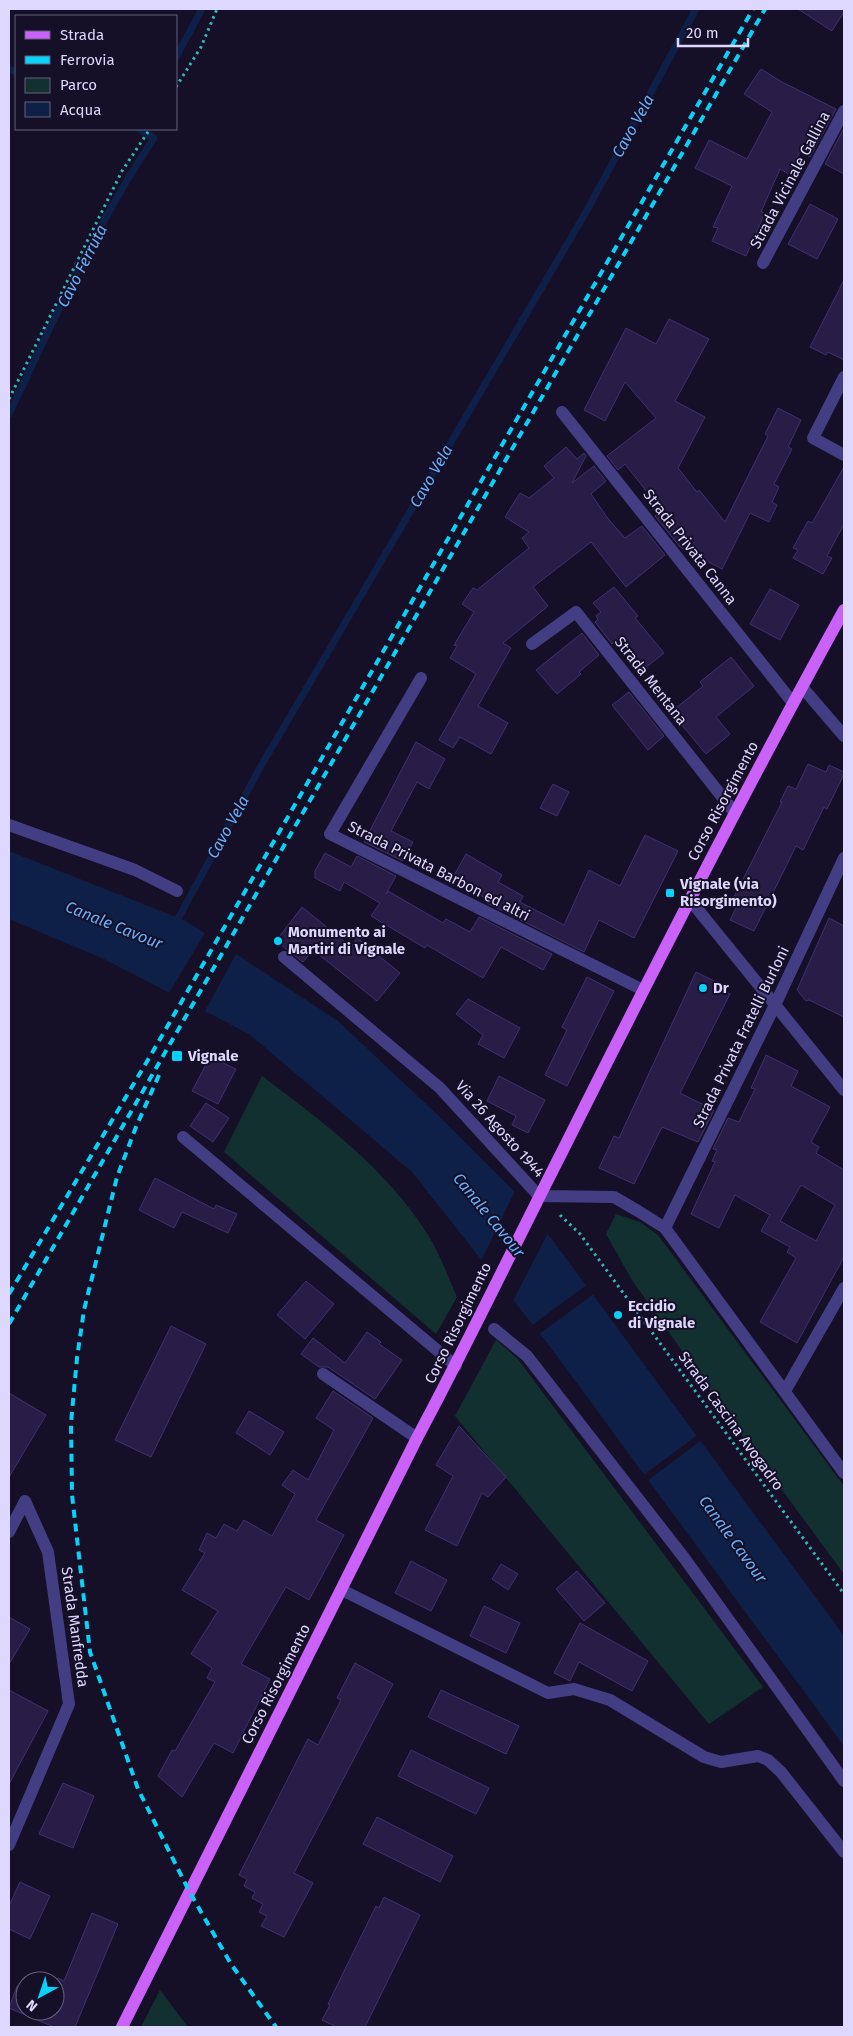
<svg xmlns="http://www.w3.org/2000/svg" width="853" height="2036" font-family="'Fira Sans',sans-serif">
<style>
.green{fill:#133031}
.water{fill:#0e2048}
.pier{fill:#151027}
.lines{fill:none;stroke-linecap:round;stroke-linejoin:round}
.stream{stroke:#0e2048;stroke-width:7}
.building{fill:#281d47;stroke:#413072;fill-rule:evenodd}
.path{stroke:#33b6b5;stroke-width:3;stroke-dasharray:2.5 4;stroke-linecap:butt}
.minor{stroke:#433d84;stroke-width:12}
.major{stroke:#ca62fa;stroke-width:12}
.rail{stroke:#09d2f8;stroke-width:4;stroke-dasharray:8 6;stroke-linecap:butt}
.poi-dot{fill:#09d2f8;stroke:#151027;stroke-width:2}
.labels{text-anchor:middle;dominant-baseline:central;stroke-width:4;stroke-linejoin:round;paint-order:stroke}
.street-label{font-size:15px;fill:#ded7fe;stroke:#151027}
.poi-label{font-size:15px;font-weight:bold;fill:#ded7fe;stroke:#151027;text-anchor:start}
.water-label{font-size:16px;font-style:italic;fill:#68affb;stroke:#151027}
</style>
<rect width="100%" height="100%" fill="#151027"/>
<!-- green -->
<g class="green">
<path d="M 262,1076 C 323,1122 387,1169 428,1235 C 440,1254 448,1277 457,1297 L 436,1334 L 224,1152 Z"/>
<polygon points="616,1214 640,1222 658,1235 844,1486 844,1574 743,1437 632,1280 606,1234"/>
<polygon points="496,1340 517,1358 763,1687 709,1724 455,1416"/>
<polygon points="160,1990 188,2027 141,2027"/>
</g>
<!-- water -->
<polygon class="water" points="9,851 186,921 338,1021 443,1120 511,1188 554,1242 844,1636 844,1746 551,1348 412,1172 249,1034 104,959 9,919"/>
<!-- pier -->
<g class="pier">
<polygon points="206,931 237,952 204,1013 168,995"/>
<polygon points="516,1189 549,1231 512,1303 480,1263"/>
<polygon points="588,1284 595,1293 538,1335 531,1326"/>
<polygon points="699,1434 703,1439 646,1482 642,1476"/>
</g>
<g class="lines">
<!-- stream -->
<g class="stream">
<polyline points="176,57 202,9"/>
<polyline points="9,69 16,72"/>
<path d="M 9,414 C 54,320 96,224 154,138 L 139,129"/>
<polyline points="174,926 261,766 586,212 696,9"/>
</g>
</g>
<!-- building -->
<g class="building">
<polygon points="798,9 844,9 844,12 832,31"/>
<polygon points="761,69 782,82 836,109 810,157 800,151 789,174 780,169 761,212 765,213 746,256 712,241 718,228 713,227 732,186 695,168 709,140 747,159 772,112 744,94"/>
<polygon points="844,128 844,174 825,164"/>
<polygon points="810,204 838,219 817,259 788,244"/>
<polygon points="844,280 844,360 828,352 826,355 810,347"/>
<polygon points="669,319 709,339 675,401 705,417 678,468 697,492 699,490 725,522 768,436 765,434 778,408 801,420 788,447 792,449 774,484 779,487 772,502 777,505 769,522 750,513 722,569 680,547 655,516 662,511 625,464 618,470 607,456 656,418 625,382 605,421 584,410 626,328 656,344"/>
<polygon points="566,447 577,459 584,453 586,456 572,483 594,466 606,481 591,494 609,520 625,538 642,526 665,555 626,587 591,542 533,587 548,606 503,643 511,648 478,706 508,723 491,754 460,737 453,748 439,740 476,674 450,658 457,646 454,645 474,612 462,604 473,588 477,590 529,548 522,538 529,532 505,517 520,493 529,498 554,478 544,466"/>
<polygon points="844,467 844,524 827,556 832,558 823,574 793,558 798,550 793,548 808,521 812,523"/>
<polygon points="614,587 638,616 635,618 664,653 640,672 615,641 612,644 595,622 598,619 596,616 601,612 593,603"/>
<polygon points="770,589 799,605 780,640 750,624"/>
<polygon points="582,633 599,655 579,672 581,674 557,694 536,670"/>
<polygon points="731,657 754,686 716,717 730,734 706,754 671,712 703,686 700,682"/>
<polygon points="629,692 664,736 648,750 612,705"/>
<polygon points="416,742 445,759 429,789 417,782 391,831 413,842 403,861 364,842"/>
<polygon points="808,764 826,772 829,765 844,772 844,774 827,809 824,807 803,850 796,846 754,931 730,920 739,902 733,899 782,802 780,802 788,786 796,789"/>
<polygon points="553,784 569,792 557,816 540,808"/>
<polygon points="645,835 678,851 634,938 599,920 584,952 487,903 489,900 452,879 466,854 502,875 498,882 523,896 520,902 564,925 589,870 620,886"/>
<polygon points="325,853 351,867 357,856 396,876 386,894 388,891 443,923 446,919 470,932 479,917 552,954 543,970 501,947 483,978 427,945 425,948 371,916 380,903 344,882 340,891 315,878 315,871"/>
<polygon points="302,907 351,947 357,938 400,973 377,1001 313,950 303,962 276,941"/>
<polygon points="829,918 844,926 844,1017 809,1000 806,1001 797,990"/>
<polygon points="696,972 718,983 716,987 730,994 680,1093 714,1110 698,1142 662,1127 634,1184 599,1168 614,1136 619,1138"/>
<polygon points="587,977 614,991 567,1086 545,1075 567,1030 562,1027"/>
<polygon points="468,999 520,1028 504,1058 478,1044 483,1035 456,1014"/>
<path d="M 766,1055 L 798,1071 L 791,1086 L 830,1107 L 811,1142 L 819,1147 L 816,1153 L 844,1170 L 844,1257 L 797,1343 L 760,1322 L 796,1258 L 787,1252 L 790,1247 L 761,1231 L 770,1215 L 735,1195 L 719,1228 L 691,1214 L 715,1162 L 712,1161 L 717,1150 L 713,1149 L 728,1118 L 739,1122 L 755,1089 L 751,1088 ZM 801,1185 L 835,1205 L 816,1241 L 780,1221 Z"/>
<polygon points="210,1057 236,1069 218,1104 192,1091"/>
<polygon points="499,1076 545,1100 528,1133 512,1125 516,1116 487,1101"/>
<polygon points="206,1103 229,1118 213,1142 190,1126"/>
<polygon points="155,1178 214,1209 216,1205 237,1214 228,1233 182,1212 174,1228 139,1210"/>
<polygon points="306,1281 334,1304 305,1339 277,1315"/>
<polygon points="171,1326 206,1344 151,1457 115,1440"/>
<polygon points="367,1332 381,1342 379,1344 402,1360 375,1399 328,1367 319,1367 301,1354 313,1338 345,1363"/>
<polygon points="333,1391 373,1418 316,1520 344,1535 309,1600 286,1587 241,1664 270,1679 233,1753 214,1743 182,1797 158,1776 172,1750 175,1751 215,1682 207,1678 212,1668 191,1654 218,1611 182,1590 205,1553 199,1550 207,1533 216,1538 224,1524 237,1531 244,1520 272,1536 295,1494 282,1485 293,1470 308,1480 334,1430 316,1418"/>
<polygon points="9,1393 46,1415 9,1477"/>
<polygon points="249,1411 284,1432 270,1455 236,1433"/>
<polygon points="459,1426 506,1477 488,1497 482,1493 457,1546 425,1530 453,1476 436,1465"/>
<polygon points="411,1561 447,1580 431,1611 395,1593"/>
<polygon points="501,1564 518,1574 508,1590 492,1579"/>
<polygon points="577,1571 605,1603 584,1621 556,1589"/>
<polygon points="484,1606 520,1623 506,1653 470,1636"/>
<polygon points="9,1617 30,1629 9,1664"/>
<polygon points="580,1623 648,1661 632,1691 579,1662 570,1681 554,1673"/>
<polygon points="355,1663 393,1684 294,1873 313,1883 284,1937 261,1926 267,1916 259,1912 263,1904 252,1898 255,1892 244,1886 247,1879 239,1875 308,1739 318,1745 341,1700 337,1698"/>
<polygon points="9,1690 48,1711 9,1784"/>
<polygon points="441,1690 519,1726 506,1754 428,1717"/>
<polygon points="411,1750 489,1788 476,1814 398,1776"/>
<polygon points="63,1783 94,1796 73,1848 39,1834"/>
<polygon points="377,1817 453,1856 440,1882 363,1844"/>
<polygon points="20,1882 50,1896 30,1939 9,1929 9,1906"/>
<polygon points="384,1897 420,1915 365,2027 337,2027 322,2020 330,2005 328,2004 376,1906 379,1908"/>
<polygon points="92,1913 118,1924 75,2027 54,2027 9,2008 17,1986 25,1989 25,2011 55,2011 55,1984 58,1978 64,1981"/>
</g>
<g class="lines">
<!-- path -->
<g class="path">
<polyline points="176,87 201,47 217,9"/>
<polyline points="9,399 122,171 150,129"/>
<polyline points="560,1215 580,1234 844,1594"/>
</g>
<!-- minor -->
<g class="minor">
<polyline points="763,263 844,111"/>
<polyline points="844,377 813,438 844,455"/>
<polyline points="562,412 793,703"/>
<polyline points="532,644 576,612 735,813"/>
<polyline points="421,678 330,834 643,990"/>
<polyline points="802,687 844,736"/>
<polyline points="9,825 135,870 177,891"/>
<polyline points="690,900 844,1090"/>
<polyline points="284,957 440,1088 539,1196 614,1197 638,1211 665,1228 844,1473"/>
<polyline points="183,1137 456,1366"/>
<polyline points="665,1228 775,1005 844,858"/>
<polyline points="494,1329 527,1356 685,1559 844,1781"/>
<polyline points="323,1374 417,1438"/>
<polyline points="785,1391 844,1288"/>
<polyline points="9,1532 25,1501 48,1552 69,1704 9,1845"/>
<polyline points="342,1590 548,1693 574,1689 610,1700 704,1757 721,1762 758,1756 768,1760 781,1772 844,1852"/>
</g>
<!-- major -->
<path class="major" d="M 122,2027 L 417,1438 C 468,1343 514,1246 563,1150 C 654,968 746,787 844,610"/>
<!-- rail -->
<g class="rail">
<polyline points="159,1075 136,1127 117,1177 84,1310 77,1358 71,1423 72,1495 90,1652 138,1789 189,1891 231,1964 276,2027"/>
<polyline points="9,1294 152,1053 753,9"/>
<polyline points="9,1324 765,9"/>
</g>
</g>
<!-- markers -->
<g class="poi-dot">
<rect x="665" y="888" width="10" height="10" rx="2.5"/>
<circle cx="278" cy="941" r="5"/>
<circle cx="703" cy="988" r="5"/>
<rect x="171" y="1050" width="12" height="12" rx="2.5"/>
<circle cx="618" cy="1315" r="5"/>
</g>
<g class="labels">
<!-- street labels -->
<g class="street-label">
<text transform="translate(790 180) rotate(-62)">Strada Vicinale Gallina</text>
<text transform="translate(690 547) rotate(52)">Strada Privata Canna</text>
<text transform="translate(651 681) rotate(52)">Strada Mentana</text>
<text transform="translate(723 801) rotate(-62)">Corso Risorgimento</text>
<text transform="translate(439 871) rotate(27)">Strada Privata Barbon ed altri</text>
<text transform="translate(741 1037) rotate(-64)">Strada Privata Fratelli Burloni</text>
<text transform="translate(500 1129) rotate(48)">Via 26 Agosto 1944</text>
<text transform="translate(458 1323) rotate(-64)">Corso Risorgimento</text>
<text transform="translate(731 1421) rotate(54)">Strada Cascina Avogadro</text>
<text transform="translate(75 1627) rotate(82)">Strada Manfredda</text>
<text transform="translate(276 1684) rotate(-63)">Corso Risorgimento</text>
</g>
<!-- poi labels -->
<g class="poi-label">
<text x="680" y="884">Vignale (via<tspan x="680" dy="17">Risorgimento)</tspan></text>
<text x="288" y="932">Monumento ai<tspan x="288" dy="17">Martiri di Vignale</tspan></text>
<text x="713" y="988">Dr</text>
<text x="188" y="1056">Vignale</text>
<text x="628" y="1306">Eccidio<tspan x="628" dy="17">di Vignale</tspan></text>
</g>
<!-- water labels -->
<g class="water-label">
<text transform="translate(633 126) rotate(-61)">Cavo Vela</text>
<text transform="translate(82 266) rotate(-63)">Cavo Ferruta</text>
<text transform="translate(431 476) rotate(-60)">Cavo Vela</text>
<text transform="translate(228 827) rotate(-61)">Cavo Vela</text>
<text transform="translate(114 925) rotate(22)">Canale Cavour</text>
<text transform="translate(489 1215) rotate(51)">Canale Cavour</text>
<text transform="translate(733 1539) rotate(54)">Canale Cavour</text>
</g>
</g>
<!-- border -->
<rect width="853" height="2036" fill="none" stroke="#ded7fe" stroke-width="20"/>
<!-- legend -->
<rect x="15" y="15" width="162" height="115" fill="#151027" stroke="#65607d"/>
<rect x="25" y="31" width="25" height="8" fill="#ca62fa" stroke="#65607d"/>
<text x="60" y="40" font-size="15" fill="#ded7fe">Strada</text>
<rect x="25" y="56" width="25" height="8" fill="#09d2f8" stroke="#65607d"/>
<text x="60" y="65" font-size="15" fill="#ded7fe">Ferrovia</text>
<rect x="25" y="78" width="25" height="15" fill="#133031" stroke="#65607d"/>
<text x="60" y="90" font-size="15" fill="#ded7fe">Parco</text>
<rect x="25" y="102" width="25" height="15" fill="#0e2048" stroke="#65607d"/>
<text x="60" y="115" font-size="15" fill="#ded7fe">Acqua</text>
<!-- north arrow -->
<g transform="translate(40 1996) rotate(220)"><circle r="24" fill="#151027" stroke="#65607d"/>
<path d="M0-4L9 19L0 12L-9 19Z" fill="#09d2f8"/>
<text y="-8" font-size="14" font-weight="bold" text-anchor="middle" fill="#ded7fe">N</text>
</g>
<!-- scale -->
<path d="M678 38v8h70v-8" fill="none" stroke="#ded7fe" stroke-width="2.5"/>
<text x="686" y="38" font-size="15" fill="#ded7fe" stroke="#151027" stroke-width="4" paint-order="stroke">20 m</text>
</svg>
